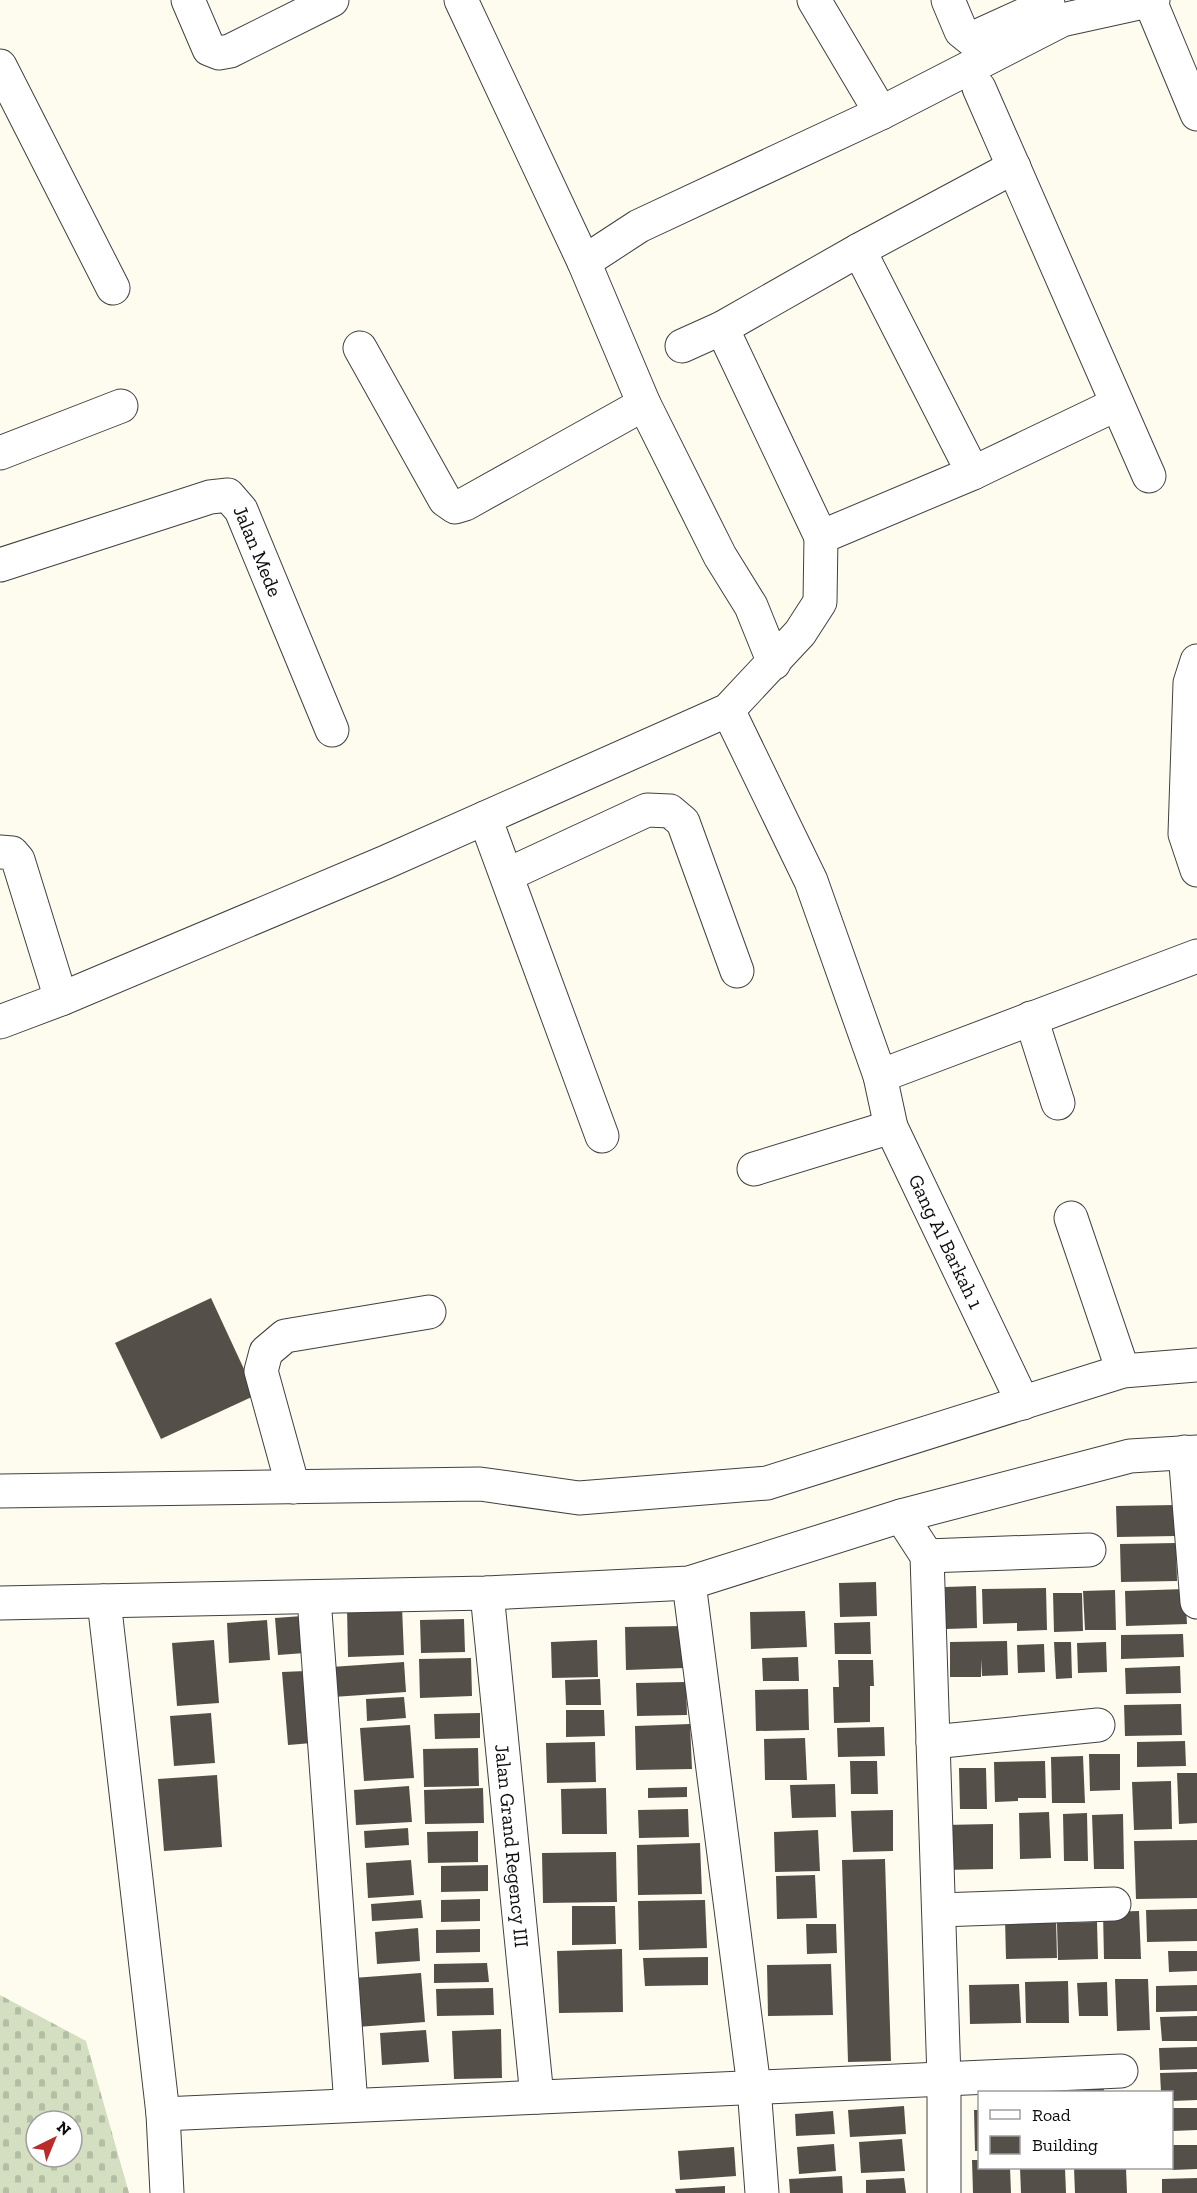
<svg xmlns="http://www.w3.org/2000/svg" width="1197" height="2193" font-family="'Zilla Slab',serif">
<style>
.cemetery{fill:url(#cemetery-stones);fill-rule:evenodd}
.building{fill:#554f4a}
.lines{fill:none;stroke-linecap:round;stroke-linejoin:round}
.minor-casing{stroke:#404040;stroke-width:35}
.minor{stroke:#fff;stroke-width:33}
.labels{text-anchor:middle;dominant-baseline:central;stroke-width:6;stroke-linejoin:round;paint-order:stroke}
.street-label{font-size:20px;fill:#0d0d0d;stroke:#fff}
</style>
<defs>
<pattern id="cemetery-stones" width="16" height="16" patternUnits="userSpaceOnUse" patternTransform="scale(1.5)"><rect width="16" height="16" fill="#d3dfc0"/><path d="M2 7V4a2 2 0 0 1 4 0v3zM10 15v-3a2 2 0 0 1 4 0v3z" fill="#b4bea4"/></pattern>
</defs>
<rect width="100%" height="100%" fill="#fefcee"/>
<!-- cemetery -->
<path class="cemetery" d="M 0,1995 L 86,2041 L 129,2193 L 0,2193 ZM 36,2121 L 72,2121 L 72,2157 L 36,2157 Z"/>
<!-- building -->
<g class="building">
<polygon points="211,1298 256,1395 161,1439 115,1343"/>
<polygon points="1175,1505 1176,1536 1117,1537 1116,1506"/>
<polygon points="1176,1543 1177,1581 1121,1582 1120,1544"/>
<polygon points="876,1582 877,1616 840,1617 839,1583"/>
<polygon points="976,1586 977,1628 946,1629 945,1587"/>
<polygon points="1046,1588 1047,1630 1017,1631 1017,1623 983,1624 982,1589"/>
<polygon points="1185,1589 1187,1624 1126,1626 1125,1591"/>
<polygon points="1115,1590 1116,1630 1085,1630 1083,1591"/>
<polygon points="1053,1593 1082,1593 1083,1631 1054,1632"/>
<polygon points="402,1607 404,1655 348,1657 347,1608"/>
<polygon points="805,1611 807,1647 751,1649 750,1612"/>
<polygon points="302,1616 305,1653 278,1655 275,1618"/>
<polygon points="464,1619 465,1652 421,1653 420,1620"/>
<polygon points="267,1620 270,1660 229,1663 227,1623"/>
<polygon points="870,1622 871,1654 835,1654 834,1623"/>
<polygon points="683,1626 684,1668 626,1670 625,1627"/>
<polygon points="1183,1634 1184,1657 1121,1659 1121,1635"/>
<polygon points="214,1640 219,1703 177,1706 172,1643"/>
<polygon points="597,1640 598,1677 552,1678 551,1642"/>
<polygon points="1007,1641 1008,1675 982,1676 981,1659 981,1677 950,1677 950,1642"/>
<polygon points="1054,1642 1071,1642 1072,1678 1056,1679"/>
<polygon points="1106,1642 1107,1672 1078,1673 1077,1643"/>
<polygon points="1044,1644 1045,1672 1018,1673 1017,1645"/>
<polygon points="798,1657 799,1681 763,1681 762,1658"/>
<polygon points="471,1658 472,1696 420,1698 419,1659"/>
<polygon points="838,1660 873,1660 874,1686 870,1686 870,1722 834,1723 833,1687 839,1687"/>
<polygon points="404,1662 406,1692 333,1697 331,1667"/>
<polygon points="1180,1666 1181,1693 1126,1694 1125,1668"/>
<polygon points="306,1671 312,1743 288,1745 282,1672"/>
<polygon points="600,1679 601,1705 566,1705 565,1680"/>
<polygon points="686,1682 687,1715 637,1716 636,1683"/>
<polygon points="808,1689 809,1730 756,1731 755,1690"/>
<polygon points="404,1697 406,1718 367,1721 366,1699"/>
<polygon points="1181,1704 1182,1735 1125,1736 1124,1705"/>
<polygon points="566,1710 604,1710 605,1736 566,1737"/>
<polygon points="211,1713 215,1763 174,1766 170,1716"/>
<polygon points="480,1713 480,1738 435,1739 434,1714"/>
<polygon points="690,1724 692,1769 636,1770 635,1726"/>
<polygon points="410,1725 414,1778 364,1781 360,1728"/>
<polygon points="884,1727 885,1756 838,1757 837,1728"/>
<polygon points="805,1738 807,1780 765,1780 764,1739"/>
<polygon points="1185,1741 1186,1766 1137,1767 1137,1742"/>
<polygon points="595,1742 596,1782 547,1783 546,1743"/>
<polygon points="478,1748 479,1786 424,1787 423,1749"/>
<polygon points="1089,1754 1120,1754 1120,1790 1090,1791"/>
<polygon points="1083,1756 1085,1803 1052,1803 1051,1757"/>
<polygon points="850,1761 877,1761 878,1794 851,1794"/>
<polygon points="1045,1761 1046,1798 1018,1798 1018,1801 995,1802 994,1762"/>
<polygon points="959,1768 986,1768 987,1809 960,1809"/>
<polygon points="1177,1773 1197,1773 1197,1823 1179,1824"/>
<polygon points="217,1775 222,1847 164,1851 158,1779"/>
<polygon points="1171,1781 1172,1829 1134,1830 1132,1782"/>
<polygon points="835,1784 836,1817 792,1818 790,1785"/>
<polygon points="409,1786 412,1822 356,1825 354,1790"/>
<polygon points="687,1787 687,1797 648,1798 648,1788"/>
<polygon points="483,1788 484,1823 425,1824 424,1790"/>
<polygon points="606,1788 607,1834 562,1834 561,1789"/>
<polygon points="688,1809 689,1837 639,1838 638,1810"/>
<polygon points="893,1810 893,1851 853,1852 851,1811"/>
<polygon points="1049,1812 1051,1858 1020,1859 1019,1813"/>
<polygon points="1087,1813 1088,1861 1064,1861 1063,1814"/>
<polygon points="1123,1814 1124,1869 1094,1869 1092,1815"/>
<polygon points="993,1824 993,1869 945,1870 944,1825"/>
<polygon points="408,1828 409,1845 365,1848 364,1831"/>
<polygon points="818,1830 820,1871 775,1872 774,1832"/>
<polygon points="478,1831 478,1862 428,1863 427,1832"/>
<polygon points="1197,1840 1197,1898 1136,1899 1134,1841"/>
<polygon points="700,1843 702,1894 638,1895 637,1845"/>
<polygon points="616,1852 617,1902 543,1903 542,1853"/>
<polygon points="885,1859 891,2061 848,2062 842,1860"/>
<polygon points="411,1860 414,1895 368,1898 366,1863"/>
<polygon points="488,1865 488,1891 441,1892 441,1866"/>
<polygon points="815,1875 817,1918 777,1919 776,1876"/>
<polygon points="480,1899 480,1921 441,1922 441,1900"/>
<polygon points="421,1900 423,1918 372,1921 371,1904"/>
<polygon points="705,1900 707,1948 639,1950 638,1901"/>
<polygon points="572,1906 615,1906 616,1944 572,1945"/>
<polygon points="1197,1909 1197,1941 1147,1942 1146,1910"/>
<polygon points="1139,1911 1141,1959 1104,1959 1103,1912"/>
<polygon points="1056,1917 1057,1958 1006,1959 1005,1918"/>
<polygon points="1097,1922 1098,1959 1058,1960 1057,1923"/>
<polygon points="806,1924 836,1924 837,1953 807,1954"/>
<polygon points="418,1928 420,1961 377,1964 375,1932"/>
<polygon points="480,1929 480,1952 436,1953 436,1930"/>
<polygon points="622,1949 623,2012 559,2013 557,1951"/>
<polygon points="1168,1951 1197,1951 1197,1971 1169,1972"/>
<polygon points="708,1957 708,1985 645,1986 643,1958"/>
<polygon points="487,1963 489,1982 434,1983 434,1964"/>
<polygon points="831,1964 833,2015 768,2016 767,1965"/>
<polygon points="421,1973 425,2022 357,2027 353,1978"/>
<polygon points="1115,1979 1148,1979 1150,2030 1117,2031"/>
<polygon points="1068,1981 1069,2023 1026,2023 1025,1982"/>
<polygon points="1107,1982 1108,2016 1079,2016 1077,1983"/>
<polygon points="1019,1984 1021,2023 970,2024 969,1985"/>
<polygon points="1197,1985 1197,2011 1156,2012 1156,1986"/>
<polygon points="493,1988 494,2015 437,2016 436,1989"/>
<polygon points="1197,2016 1197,2041 1162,2041 1160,2017"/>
<polygon points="501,2029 502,2078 454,2079 452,2031"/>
<polygon points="426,2030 429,2062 382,2065 380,2033"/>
<polygon points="1197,2047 1197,2069 1160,2070 1159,2048"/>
<polygon points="1197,2072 1197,2100 1172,2101 1172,2092 1161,2092 1160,2073"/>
<polygon points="1103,2077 1104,2092 1068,2092 1067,2078"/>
<polygon points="904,2106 906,2134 850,2137 848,2110"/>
<polygon points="1172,2108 1197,2108 1197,2130 1172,2131"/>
<polygon points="974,2110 980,2110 980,2151 975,2151"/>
<polygon points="833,2111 835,2134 796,2136 795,2114"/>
<polygon points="902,2139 905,2171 861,2173 859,2142"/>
<polygon points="834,2144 836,2171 799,2174 797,2147"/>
<polygon points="1172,2145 1197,2145 1197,2169 1172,2170"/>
<polygon points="734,2147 736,2176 680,2180 678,2151"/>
<polygon points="972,2160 980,2160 980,2168 1010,2168 1011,2193 973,2193"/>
<polygon points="1020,2168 1065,2168 1066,2193 1021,2193"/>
<polygon points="1074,2168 1126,2168 1127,2193 1075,2193"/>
<polygon points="842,2176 843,2193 790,2193 789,2179"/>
<polygon points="904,2178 906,2193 866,2193 866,2180"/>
<polygon points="1197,2178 1197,2193 1162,2193 1162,2179"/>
<polygon points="725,2186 725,2193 676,2193 675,2189"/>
</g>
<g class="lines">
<!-- minor casing -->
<g class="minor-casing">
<g id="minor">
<polyline points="188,0 209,49 219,53 230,51 332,0"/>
<polyline points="461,0 584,262"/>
<polyline points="814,0 881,113"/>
<polyline points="948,0 961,31 971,39 1048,4"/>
<polyline points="1150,1 1197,114"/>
<polyline points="0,66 113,288"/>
<polyline points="979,88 1149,476"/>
<polyline points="859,250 973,473"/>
<polyline points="722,328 821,537"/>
<polyline points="682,346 722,328 859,250 1014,167"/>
<polyline points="360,348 445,500 455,507 465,504 644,404"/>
<polyline points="0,453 121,406"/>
<path id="s1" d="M 0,565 L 210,497 L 228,495 L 241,510 L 332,730"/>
<polyline points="1197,661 1190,683 1185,834 1197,870"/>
<polyline points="774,663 751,606 720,556 644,404 584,262 639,226 881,113 1062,20 1153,0"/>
<path id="s2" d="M 728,710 L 811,881 L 880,1076 L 891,1127 L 1023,1403"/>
<polyline points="485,818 602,1136"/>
<polyline points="0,852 12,853 18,860 61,999"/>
<polyline points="507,875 647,810 670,811 683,822 737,971"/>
<polyline points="1031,1018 1058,1103"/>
<polyline points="0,1022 61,999 386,862 728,710 800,633 820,602 821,537 973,473 1117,404"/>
<polyline points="880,1076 1197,956"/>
<polyline points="754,1169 891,1127"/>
<polyline points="1071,1218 1123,1371"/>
<polyline points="1185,1452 1197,1602"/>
<polyline points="293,1487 261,1371 266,1352 285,1336 429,1312"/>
<polyline points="0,1491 480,1484 579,1498 767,1483 1123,1371 1197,1365"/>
<polyline points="901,1516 927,1556 944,2079 944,2193"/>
<polyline points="927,1556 1089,1550"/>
<polyline points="689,1583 754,2087 762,2193"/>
<path id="s3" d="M 487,1593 L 537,2097"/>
<polyline points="314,1598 351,2105"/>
<polyline points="104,1601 163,2114 167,2193"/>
<polyline points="0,1603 487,1593 689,1583 901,1516 1130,1456 1197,1452"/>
<polyline points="933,1742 1098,1725"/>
<polyline points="939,1910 1114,1904"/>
<polyline points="163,2114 1121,2071"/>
</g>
</g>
<!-- minor -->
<use href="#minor" class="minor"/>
</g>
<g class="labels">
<!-- street labels -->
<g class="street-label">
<text stroke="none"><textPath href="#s1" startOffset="303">Jalan Mede</textPath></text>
<text stroke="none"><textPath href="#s2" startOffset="576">Gang Al Barkah 1</textPath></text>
<text stroke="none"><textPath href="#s3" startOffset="254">Jalan Grand Regency III</textPath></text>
</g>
</g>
<!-- legend -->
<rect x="978" y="2091" width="195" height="78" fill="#ffffff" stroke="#9e9e9e" stroke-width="1.5"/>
<rect x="990" y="2110" width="30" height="9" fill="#ffffff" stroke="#9e9e9e" stroke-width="1.5"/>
<text x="1032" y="2121" font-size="18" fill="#0d0d0d">Road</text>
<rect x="990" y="2136" width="30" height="18" fill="#554f4a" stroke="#9e9e9e" stroke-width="1.5"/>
<text x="1032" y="2151" font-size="18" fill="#0d0d0d">Building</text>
<!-- north arrow -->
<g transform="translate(54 2139) rotate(43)"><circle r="28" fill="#ffffff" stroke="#9e9e9e" stroke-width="1.5"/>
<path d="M0-4.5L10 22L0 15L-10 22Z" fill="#b82c2a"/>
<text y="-9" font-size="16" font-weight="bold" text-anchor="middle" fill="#0d0d0d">N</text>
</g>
</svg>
